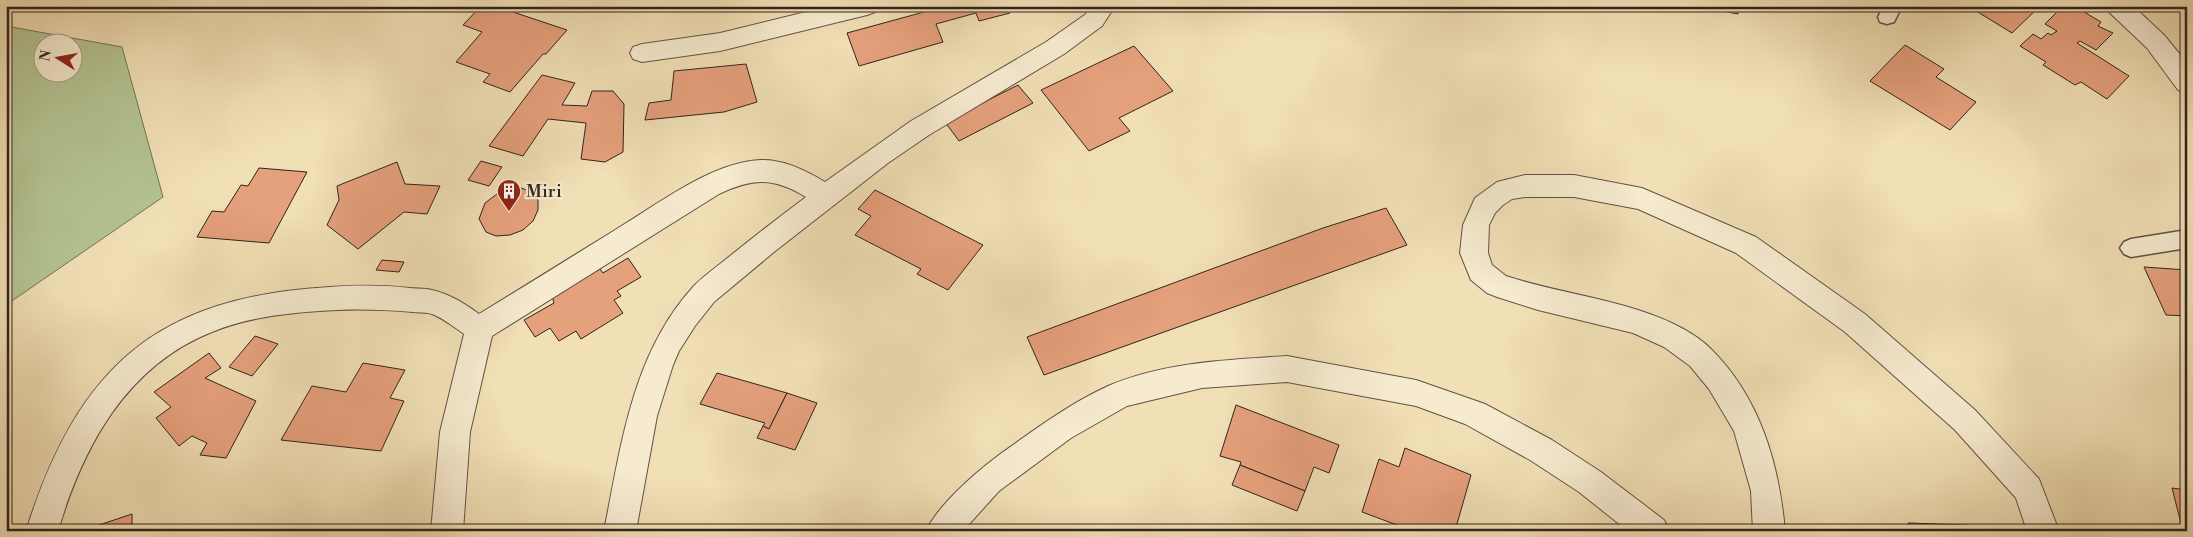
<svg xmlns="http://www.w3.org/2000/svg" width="2193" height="537" font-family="'Libre Bodoni',serif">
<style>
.green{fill:#b4c392;stroke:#727358;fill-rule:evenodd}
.building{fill:#e5a07c;stroke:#31231e}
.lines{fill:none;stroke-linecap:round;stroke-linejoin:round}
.lane-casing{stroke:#615244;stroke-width:3}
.street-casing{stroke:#615244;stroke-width:2}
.lane{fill:#f6eacf;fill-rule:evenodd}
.street{fill:#f6eacf;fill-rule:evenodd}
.labels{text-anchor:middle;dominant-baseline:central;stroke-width:4.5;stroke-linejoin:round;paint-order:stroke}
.poi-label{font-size:18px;fill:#31231e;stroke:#f6eacf;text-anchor:start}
</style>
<rect width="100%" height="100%" fill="#f1dfb5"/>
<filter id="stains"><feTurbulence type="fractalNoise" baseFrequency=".004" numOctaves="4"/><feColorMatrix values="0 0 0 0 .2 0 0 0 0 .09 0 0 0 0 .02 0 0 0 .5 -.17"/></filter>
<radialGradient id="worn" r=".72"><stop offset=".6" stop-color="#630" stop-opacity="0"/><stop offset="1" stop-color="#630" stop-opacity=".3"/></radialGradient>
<!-- green -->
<path class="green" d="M 6,26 L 122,47 L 163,197 L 6,305 ZM 42,42 L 72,42 L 72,72 L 42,72 Z"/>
<!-- building -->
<g class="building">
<polygon points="481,6 495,6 567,30 546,54 543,54 510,92 483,82 490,74 456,62 482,32 463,25"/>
<polygon points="946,6 1007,6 1010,13 979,21 976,13 936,24 943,42 859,66 847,33"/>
<polygon points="1649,6 1671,6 1671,12 1649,8"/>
<polygon points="1696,6 1738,6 1738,14"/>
<polygon points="1968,6 2040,6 2012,33"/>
<polygon points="2063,6 2074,6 2101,22 2098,26 2113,33 2096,50 2080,41 2077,43 2129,76 2107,99 2081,82 2075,85 2043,65 2046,62 2020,46 2033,34 2041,39 2048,33 2051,35 2057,31 2045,24"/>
<polygon points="1905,45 1944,69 1936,77 1976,102 1950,130 1870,81"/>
<polygon points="1134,46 1173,91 1119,118 1130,131 1089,151 1041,90"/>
<polygon points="746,64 757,102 724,112 645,120 649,103 671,100 674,71"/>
<polygon points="542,75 575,83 562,105 587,106 592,91 613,91 624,104 623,152 605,162 581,159 586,123 548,119 523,156 489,146"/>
<polygon points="1018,85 1033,103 959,141 945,122"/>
<polygon points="481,161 502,167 489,186 468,180"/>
<polygon points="397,162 405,184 440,186 427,214 404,212 358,249 327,225 339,200 337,186"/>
<polygon points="259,168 307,172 269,243 197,237 212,211 224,212 241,185 248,186"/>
<polygon points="521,188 532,192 538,200 538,210 533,221 523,230 510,235 496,236 486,232 479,219 485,203 501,191"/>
<polygon points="875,190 983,245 948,290 917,274 921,269 855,235 871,216 858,209"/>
<polygon points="1386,208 1407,245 1044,375 1027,337 1323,228"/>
<polygon points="628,258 641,277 617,291 621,296 614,300 623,313 581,339 576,331 559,341 550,328 535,337 524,320 554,303 552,296 600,269 603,273"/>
<polygon points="382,260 404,262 399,272 376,270"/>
<polygon points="2144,267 2187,270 2187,316 2166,315"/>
<polygon points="255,336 278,344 252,376 229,367"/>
<polygon points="209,353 221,368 205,378 256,401 226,458 200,455 207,443 192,436 179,446 156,418 171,407 154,392"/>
<polygon points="363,363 405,370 390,398 404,401 381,451 281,440 312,386 346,392"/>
<polygon points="717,373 787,393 769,429 763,426 765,423 700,404"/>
<polygon points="787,393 817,403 795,450 757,438 763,426 769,429"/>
<polygon points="1236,405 1339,445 1329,473 1314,467 1305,491 1240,465 1241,462 1220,456"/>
<polygon points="1405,448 1471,475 1455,531 1413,531 1362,512 1379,459 1399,467"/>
<polygon points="1240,465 1305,491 1297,511 1232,485"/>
<polygon points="2172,488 2187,490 2187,531 2183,531"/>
<polygon points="132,514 132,531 99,531 99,525"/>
<polygon points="1908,523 1968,525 1970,531 1911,531"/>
</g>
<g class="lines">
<!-- lane casing -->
<g class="lane-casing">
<g id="lane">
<polygon points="1884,6 1902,6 1894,22 1887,24 1880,22 1878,17"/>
<polygon points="2187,230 2187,248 2131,257 2124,254 2120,248 2124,242 2131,239"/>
</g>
</g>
<!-- street casing -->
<g class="street-casing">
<g id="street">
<polygon points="830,6 879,6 875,12 867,15 720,51 642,62 633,59 630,53 633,47 642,44 720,33"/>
<path d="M 1090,6 L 1115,6 L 1102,26 L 1064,54 L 929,135 L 888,163 L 774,252 L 714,302 L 695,326 L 679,351 L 673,365 L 657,416 L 636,531 L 604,531 C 621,446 632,354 693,287 C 702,277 714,269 725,260 C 751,239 778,218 806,197 C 773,177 753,178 719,194 L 492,336 L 470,432 L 463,531 L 431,531 L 440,432 L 464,334 C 454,327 443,318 432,314 C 426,312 419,313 413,312 C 388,310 363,309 338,310 C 295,312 251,316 212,332 C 126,366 83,447 58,531 L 26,531 C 78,367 156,297 330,287 C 357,285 383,285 410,288 C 417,289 425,288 432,290 C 450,294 465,304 479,314 C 525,286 570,258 615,230 C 657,205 711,162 761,160 C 783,159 807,171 825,182 L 911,121 L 1046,42 L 1086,14 Z"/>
<polygon points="2105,6 2133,6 2164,35 2187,63 2187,92 2178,90 2147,48 2109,12"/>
<path d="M 1525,175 L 1574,175 L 1642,188 L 1756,237 L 1865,314 L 1975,410 L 2039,479 L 2059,531 L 2027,531 L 2016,498 L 1955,430 L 1845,332 L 1736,253 L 1638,209 L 1574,197 L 1525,197 L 1512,199 L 1503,205 L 1495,213 L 1489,225 L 1488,253 L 1492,265 L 1506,276 C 1549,290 1595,296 1638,310 C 1663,318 1692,330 1711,349 C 1760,398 1779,463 1785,531 L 1753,531 L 1751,491 L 1734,431 L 1709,389 L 1690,366 L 1664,347 L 1633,333 L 1538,310 L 1497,297 L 1487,293 L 1471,280 L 1460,253 L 1463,225 L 1475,198 L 1497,182 Z"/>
<path d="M 1287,356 L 1416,380 L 1485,404 L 1552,440 L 1601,472 L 1664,520 L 1669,531 L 1628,531 L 1579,492 L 1530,460 L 1465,424 L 1416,406 L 1287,382 L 1202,388 L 1127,406 L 1071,438 L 999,491 L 963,531 L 926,531 C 938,505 976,472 999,455 C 1034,430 1069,404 1108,386 C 1164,362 1227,360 1287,356 Z"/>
</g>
</g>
<!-- lane -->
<use href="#lane" class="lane"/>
<!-- street -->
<use href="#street" class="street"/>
</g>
<!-- icons -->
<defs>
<g id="building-pin" transform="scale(1.25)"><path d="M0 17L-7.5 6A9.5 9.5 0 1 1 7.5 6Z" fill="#8f2418" stroke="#f6eacf"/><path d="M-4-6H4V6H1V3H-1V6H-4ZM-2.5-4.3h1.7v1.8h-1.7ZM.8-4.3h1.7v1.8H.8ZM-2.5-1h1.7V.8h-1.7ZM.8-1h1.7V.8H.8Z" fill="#fff"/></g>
</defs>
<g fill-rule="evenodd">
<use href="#building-pin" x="509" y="191"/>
</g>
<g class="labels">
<!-- poi labels -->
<g class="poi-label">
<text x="526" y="191">Miri</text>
</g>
</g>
<!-- margin -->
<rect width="2193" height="537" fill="none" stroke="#f1dfb5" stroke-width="25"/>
<rect x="8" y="8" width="2178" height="522" fill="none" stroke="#31231e" stroke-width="2.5"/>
<rect x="12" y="12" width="2168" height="512" fill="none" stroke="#31231e"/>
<!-- north arrow -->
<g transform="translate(58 58) rotate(281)"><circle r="24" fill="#f6eacf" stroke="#a79a88"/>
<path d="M0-4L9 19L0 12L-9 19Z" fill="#8f2418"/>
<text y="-8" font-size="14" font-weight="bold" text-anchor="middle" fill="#31231e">N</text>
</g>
<rect width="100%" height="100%" filter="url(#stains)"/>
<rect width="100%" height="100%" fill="url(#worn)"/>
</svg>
